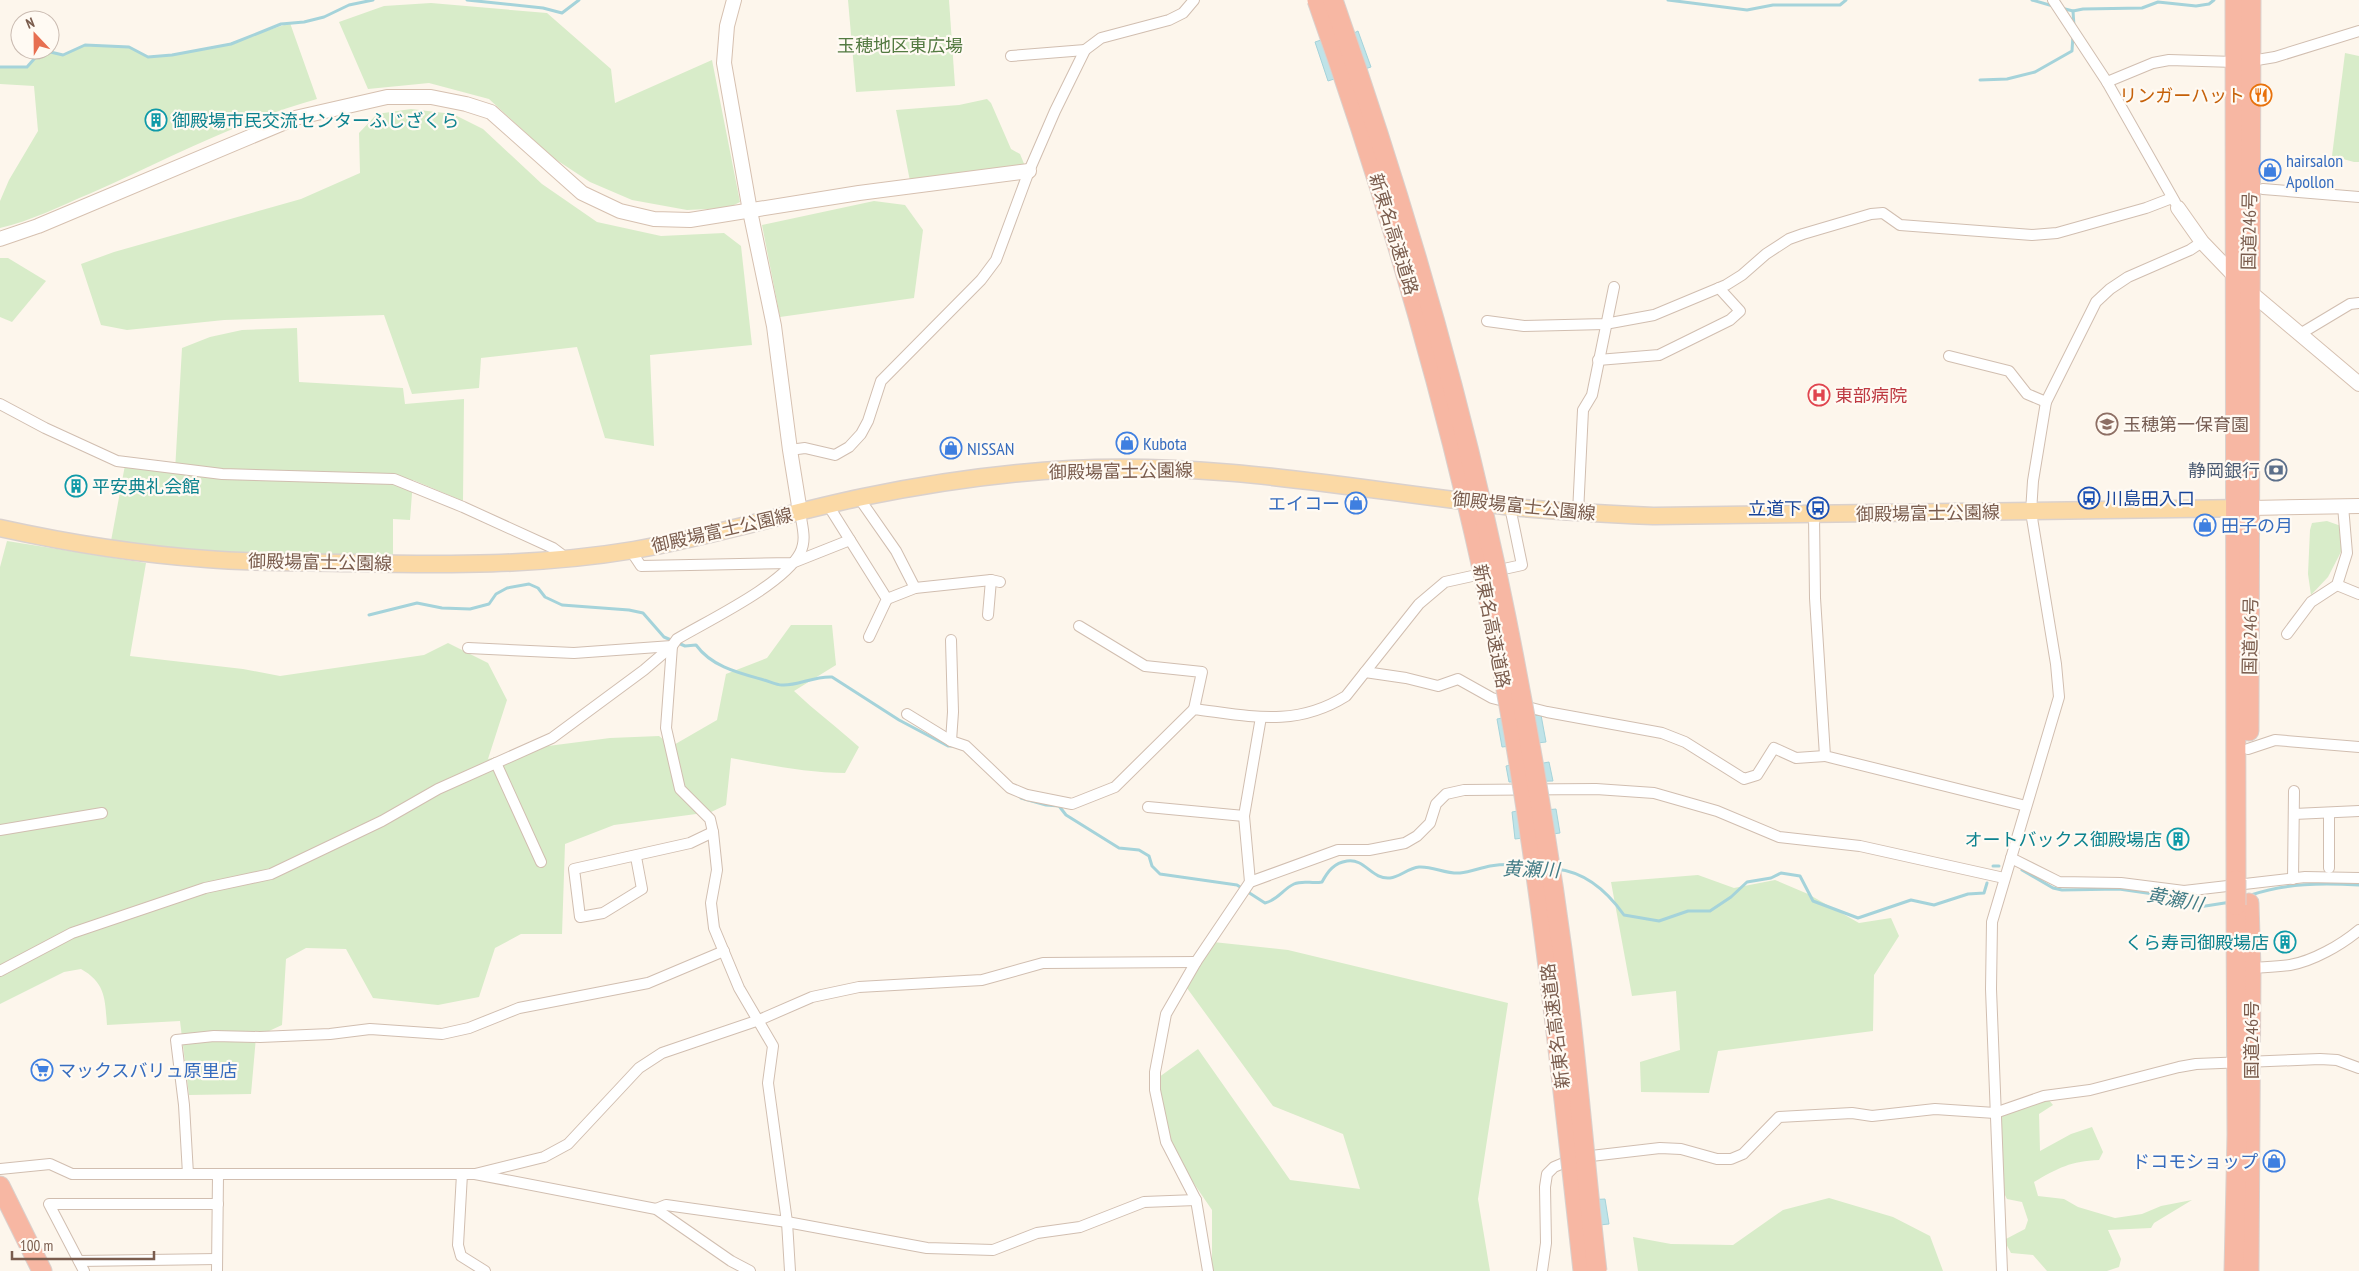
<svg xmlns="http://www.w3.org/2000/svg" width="2359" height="1271" font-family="'PT Sans Narrow','Noto Sans JP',sans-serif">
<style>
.green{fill:#d8ecc9}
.water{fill:#bfe3e8;stroke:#a5d3da}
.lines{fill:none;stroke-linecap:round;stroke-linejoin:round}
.stream{stroke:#a5d3da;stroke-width:3}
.street-casing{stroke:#d1beb0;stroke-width:12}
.secondary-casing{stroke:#d6c0b0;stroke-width:16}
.primary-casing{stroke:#dad1cd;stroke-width:19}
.highway-casing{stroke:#dad1cd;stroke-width:21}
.street{stroke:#fff;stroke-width:10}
.secondary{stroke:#fff;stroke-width:14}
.primary{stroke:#fbd9a5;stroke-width:16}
.highway{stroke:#f7b7a3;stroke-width:19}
.highway-bridge-casing{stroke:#dad1cd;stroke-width:21;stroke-linecap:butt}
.highway-bridge{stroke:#f7b7a3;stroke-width:19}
.labels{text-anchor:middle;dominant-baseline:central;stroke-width:4.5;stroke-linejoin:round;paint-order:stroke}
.park-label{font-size:18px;fill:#537a41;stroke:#fffaf3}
.food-label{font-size:18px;fill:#c56008;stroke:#fffaf3;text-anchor:end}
.culture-label{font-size:18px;fill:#0d838f;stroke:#fffaf3;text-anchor:start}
.shop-label{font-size:18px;fill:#366cbe;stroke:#fffaf3;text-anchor:start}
.street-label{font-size:18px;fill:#7a5c4d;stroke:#fffaf3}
.health-label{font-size:18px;fill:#be3a42;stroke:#fffaf3;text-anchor:start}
.education-label{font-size:18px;fill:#785e54;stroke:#fffaf3;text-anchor:start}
.service-label{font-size:18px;fill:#4e5e75;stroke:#fffaf3;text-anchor:end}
.transit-label{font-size:18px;fill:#164399;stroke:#fffaf3;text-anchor:start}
.water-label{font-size:19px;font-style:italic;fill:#437c86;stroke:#fffaf3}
</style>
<rect width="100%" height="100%" fill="#fdf6ec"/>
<!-- green -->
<g class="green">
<polygon points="848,0 949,0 955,86 856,92"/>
<polygon points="431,3 547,13 611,69 615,103 712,60 740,202 728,208 687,210 632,200 590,182 552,157 489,99 429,83 368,89 339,22 384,6"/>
<path d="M 290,23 L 317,99 C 238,121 164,161 89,194 C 60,206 31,221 0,228 L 0,201 L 9,180 L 38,131 L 34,86 L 0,84 L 0,68 L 27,67 L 42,50 L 63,55 L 85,45 L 129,47 L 148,57 L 172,55 L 218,47 Z"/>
<polygon points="2345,53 2359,56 2359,162 2354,162 2332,156"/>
<polygon points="987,99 991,103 1011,149 1020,154 1025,166 910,181 896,110 959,105"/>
<polygon points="411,109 453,114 483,129 542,184 597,222 661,236 724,233 741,246 752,345 650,355 654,446 605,438 577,347 481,358 479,388 412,394 384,315 224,320 127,330 101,325 81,264 114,252 301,199 360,173 359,133 377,114"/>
<polygon points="874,201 905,205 923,230 914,298 780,317 762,225"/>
<polygon points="0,258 8,258 46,281 12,322 0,317"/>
<polygon points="297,328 299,382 403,388 405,404 464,399 463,501 413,480 410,520 393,519 393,557 200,552 111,541 125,465 175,471 182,348 210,337 242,330"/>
<polygon points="2327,521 2341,526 2343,548 2328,577 2311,595 2308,574 2310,530 2312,523"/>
<path d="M 7,541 L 146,563 L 130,656 L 243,669 L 280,676 L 424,655 L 448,643 L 488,663 L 507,700 L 488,759 L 548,746 L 610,738 L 659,736 L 672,746 L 717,720 L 726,674 L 767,658 L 791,625 L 832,625 L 836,665 L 794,691 C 815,711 837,727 859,747 L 845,773 C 807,773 768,765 731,758 L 726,805 L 711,812 L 614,825 L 565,844 L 562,934 L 521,934 L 495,948 L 479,997 L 438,1005 L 373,998 L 346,949 L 306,948 L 286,959 L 282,1025 L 256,1037 L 251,1094 L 189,1095 L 180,1021 L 107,1025 C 105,1000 106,983 81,969 L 64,972 L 0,1004 L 0,567 Z"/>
<polygon points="1698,875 1734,888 1775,880 1808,894 1859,923 1891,918 1899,936 1874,975 1873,1031 1718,1051 1709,1093 1641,1092 1640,1062 1680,1050 1676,991 1632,996 1611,882"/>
<polygon points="1213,942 1288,950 1508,1003 1478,1199 1490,1271 1212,1271 1212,1210 1171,1150 1155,1080 1198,1049 1290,1180 1360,1189 1343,1134 1273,1106 1184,984"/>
<path d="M 2048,1099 L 2053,1105 L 2039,1114 L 2040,1151 L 2071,1134 L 2092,1127 L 2103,1152 L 2099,1160 C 2071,1161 2058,1168 2034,1182 L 2038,1196 L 2064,1199 L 2078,1207 L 2115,1218 L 2142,1214 L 2161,1206 L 2192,1200 L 2154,1223 L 2151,1228 L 2108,1230 L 2121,1259 L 2119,1267 L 2107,1271 L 2047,1271 L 2033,1255 L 2011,1253 L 2004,1240 L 2025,1229 L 2028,1220 L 2022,1202 L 2007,1199 L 2000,1185 L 2001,1115 Z"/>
<polygon points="1829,1198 1893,1217 1930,1236 1943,1271 1638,1271 1633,1237 1671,1244 1733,1245 1783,1210"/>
</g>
<!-- water -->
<g class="water">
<polygon points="1348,31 1350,35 1358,31 1371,67 1328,81 1315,42"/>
<polygon points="1530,713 1531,716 1541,715 1546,742 1502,747 1497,719"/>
<polygon points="1537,760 1538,764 1549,762 1553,781 1509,782 1506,766"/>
<polygon points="1544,806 1545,810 1556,809 1560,833 1515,839 1512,812"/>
<polygon points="1605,1199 1609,1224 1570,1228 1586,1200"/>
</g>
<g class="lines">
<!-- stream -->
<g class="stream">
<polyline points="467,0 543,8 562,13 579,0"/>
<polyline points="1668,0 1747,10 1773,5 1840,5 1846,0"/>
<polyline points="2032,0 2053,6"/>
<polyline points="2061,8 2073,11 2083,9 2142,8 2158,2 2196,6 2209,4 2214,0"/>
<polyline points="2073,11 2074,26"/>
<polyline points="0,67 27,67 42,50 63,55 85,45 129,47 148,57 172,55 231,44 281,24 304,22 324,17 349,5 373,0"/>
<polyline points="1980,80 2007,79 2035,72 2072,51 2073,35"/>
<path d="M 369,615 L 417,603 L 442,608 L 470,609 L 489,604 L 496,594 L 507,588 L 529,584 L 538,588 L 545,597 L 562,605 L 629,610 L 643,613 L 664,637 L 685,646 L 696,645 C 712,667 739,673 764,680 C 769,681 776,685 782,685 C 797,686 814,676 832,677 L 899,720 L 948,746 L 952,746"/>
<path d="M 1021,798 L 1046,805 L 1059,806 L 1066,815 L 1119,848 L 1139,850 L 1149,856 L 1152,866 L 1160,874 L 1237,885 L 1265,903 C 1278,900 1283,889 1294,884 C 1303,880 1312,884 1322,882 C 1328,871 1334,863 1347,861 C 1365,858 1372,880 1390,878 C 1400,877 1408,868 1419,867 C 1433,866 1445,874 1460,873 C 1470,872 1480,868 1490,866 C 1503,864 1515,864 1528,866"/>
<polyline points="1993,866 1999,866"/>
<path d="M 1556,869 C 1586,872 1607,891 1624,915 L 1659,921 L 1688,911 L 1710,911 L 1731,897 L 1747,882 L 1771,878 L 1781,873 L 1800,876 L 1813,901 L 1858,918 L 1911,900 L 1934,905 L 1968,894 L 1984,893 L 1987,883"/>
<polyline points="2022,870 2053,888 2062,890 2119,889 2188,899 2199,907 2231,902"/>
<path d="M 2251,895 C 2286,883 2322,883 2359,885"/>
</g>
<!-- street casing -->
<g class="street-casing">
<g id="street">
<polyline points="2053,0 2107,82 2175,202"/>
<polyline points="1011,56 1085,50"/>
<polyline points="2251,61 2275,57 2359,31"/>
<polyline points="2107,82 2153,63 2169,60 2235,62"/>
<polyline points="2263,189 2359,197"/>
<polyline points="1487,321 1524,326 1605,324 1654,315 1726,285 1742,275 1766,254 1789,239 1803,234 1871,214 1883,213 1900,225 2032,235 2057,233 2146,208 2172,198"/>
<polyline points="2300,334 2350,304 2359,303"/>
<polyline points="1949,356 2009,371 2027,394 2046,402"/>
<polyline points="1598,360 1659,355 1730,320 1740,311 1719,288"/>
<polyline points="0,404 45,428 117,461 222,474 394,479 463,507 553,548 561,554 561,561"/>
<polyline points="790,450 805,448 835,455 849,447 861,434 868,421 881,381 981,280 996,260 1029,171 1055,111 1085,50 1101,38 1169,20 1183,13 1194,0"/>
<polyline points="859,498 896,551 915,588"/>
<polyline points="828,505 887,599 869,637"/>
<polyline points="1578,513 1583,410 1592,395 1614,287"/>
<polyline points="1814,515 1815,598 1825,756 2026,806"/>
<polyline points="631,551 641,566 792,563 850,540"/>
<polyline points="2337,585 2359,594"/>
<polyline points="887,599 915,588 991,580 1000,582"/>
<polyline points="988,615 991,580"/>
<polyline points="1079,626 1145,666 1202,672 1194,709"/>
<polyline points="2287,634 2311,602 2337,585 2347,553 2343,506"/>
<path d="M 951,640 L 953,712 L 951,741 L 966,746 L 1010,788 L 1027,795 L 1072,804 L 1115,787 L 1194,709 C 1250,716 1295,728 1346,696 L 1419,604 L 1445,582 L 1522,565 L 1510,507"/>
<polyline points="468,648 574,653 672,646"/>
<polyline points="1365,672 1406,678 1438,686 1458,679 1492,698 1547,712 1662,733 1685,742 1744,779 1757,775 1774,748 1796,758 1825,756"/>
<polyline points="907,714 951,741"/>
<polyline points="2248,749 2275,740 2359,747"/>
<polyline points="496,763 541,862"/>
<polyline points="1148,807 1244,816"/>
<polyline points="2294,814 2359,811"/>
<polyline points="0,830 102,813"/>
<polyline points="636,857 642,889 603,913 580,917 574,869 690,843 713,832"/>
<polyline points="2011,858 2059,882 2121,883 2184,891 2305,877 2359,878"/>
<polyline points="2329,868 2329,813"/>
<polyline points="2293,879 2294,791"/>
<polyline points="1250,882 1244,816 1261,717"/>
<path d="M 2251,968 C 2264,967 2277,967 2290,965 C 2313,961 2341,945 2359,930"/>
<polyline points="0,971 72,933 205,888 271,874 382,821 438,789 552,738 644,670 672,646"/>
<polyline points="0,1169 50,1164 72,1174 475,1174 656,1209 731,1261 750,1271"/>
<polyline points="188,1174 184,1105 176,1040 214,1036 260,1037 330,1034 370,1029 442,1034 469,1028 519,1008 648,983 724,951"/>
<polyline points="462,1174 458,1245 461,1256 485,1271"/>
<polyline points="475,1174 544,1157 568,1144 639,1068 662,1053 759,1020 812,997 859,987 982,980 1043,963 1196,962"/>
<polyline points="656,1209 666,1205 787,1222 927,1248 993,1250 1037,1233 1080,1227 1144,1202 1196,1200"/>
<polyline points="79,1261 217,1259"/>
<polyline points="84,1271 49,1204 218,1204"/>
<polyline points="217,1271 218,1175"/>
<path d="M 790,1271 L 787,1222 L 768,1083 L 773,1046 L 739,988 L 714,928 L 711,903 L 717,870 L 713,832 L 710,819 L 680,789 L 666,728 L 672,646 L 677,639 C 709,620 783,585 800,553 C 807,540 802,526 800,512"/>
<polyline points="1208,1271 1196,1200 1166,1142 1155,1090 1155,1072 1166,1014 1196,962 1250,882 1338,850 1369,850 1405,843 1417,836 1430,823 1436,804 1446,794 1464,790 1596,789 1654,793 1717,811 1779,837 1860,846 2004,878"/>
<polyline points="1542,1271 1546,1243 1545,1187 1547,1174 1554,1167 1573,1159 1591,1156 1660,1148 1681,1149 1717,1159 1731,1159 1743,1154 1779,1117 1852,1113 1872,1116 1935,1109 1995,1113 2044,1096 2090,1090 2179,1067 2196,1064 2320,1059 2337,1060 2359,1068"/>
<polyline points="2002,1271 1991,989 1992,922 2059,697 2056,664 2031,512 2033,481 2046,402 2096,302 2110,289 2128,277 2190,250 2202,242"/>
</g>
</g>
<!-- secondary casing -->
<g class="secondary-casing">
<g id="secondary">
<polyline points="734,0 727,26 724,63 750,211 774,326 790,450 800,512"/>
<polyline points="2178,208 2202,242 2249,291 2359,384"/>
<polyline points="0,239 38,226 295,118 387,97 431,97 466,104 491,112 582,193 620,211 654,219 690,220 859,193 1029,171"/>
<polyline points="2251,508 2359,506"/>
</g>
</g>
<!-- primary casing -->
<g class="primary-casing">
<path id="primary" d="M 0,528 C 68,543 137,554 207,559 C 254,563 302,562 350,563 C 445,565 539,566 634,550 C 711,537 786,513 863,497 C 931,483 1001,473 1071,469 C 1220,461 1365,491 1513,507 C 1560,512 1608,514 1655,516 L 2248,508"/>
</g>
<!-- highway casing -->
<g class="highway-casing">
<g id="highway">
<polyline points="2235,0 2236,880"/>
<polyline points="2249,731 2251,0"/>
<polyline points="2249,903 2251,968 2249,1271"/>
<polyline points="0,1186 42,1271"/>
<polyline points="2234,1271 2237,1135 2236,905"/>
</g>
</g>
<!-- street -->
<use href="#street" class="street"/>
<!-- secondary -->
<use href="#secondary" class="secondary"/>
<!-- primary -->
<use href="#primary" class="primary"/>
<!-- highway -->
<use href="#highway" class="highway"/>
<!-- highway-bridge casing -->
<g class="highway-bridge-casing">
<g id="highway-bridge">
<path d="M 1317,0 C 1379,175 1432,352 1474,533 C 1530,776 1556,1024 1583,1271"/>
<path d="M 1333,0 C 1404,202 1464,407 1506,617 C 1532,747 1554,879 1570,1011 C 1580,1097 1587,1184 1597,1271"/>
<polyline points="2236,880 2236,905"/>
</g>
</g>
<!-- highway-bridge -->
<use href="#highway-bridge" class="highway-bridge"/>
</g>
<!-- icons -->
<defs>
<g id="restaurant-ring" transform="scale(1.125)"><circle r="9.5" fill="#fffaf3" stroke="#e8710a" stroke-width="1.5"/><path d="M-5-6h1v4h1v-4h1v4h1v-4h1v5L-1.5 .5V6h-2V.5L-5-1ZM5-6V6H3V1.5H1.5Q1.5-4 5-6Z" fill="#e8710a"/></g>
<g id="building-ring" transform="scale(1.125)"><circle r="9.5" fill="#fffaf3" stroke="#0f9aa8" stroke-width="1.5"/><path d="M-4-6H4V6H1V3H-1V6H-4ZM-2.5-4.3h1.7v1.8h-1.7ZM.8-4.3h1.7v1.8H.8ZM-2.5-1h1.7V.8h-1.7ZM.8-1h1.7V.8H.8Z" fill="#0f9aa8"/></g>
<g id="shop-ring" transform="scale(1.125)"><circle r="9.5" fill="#fffaf3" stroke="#3f7fe0" stroke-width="1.5"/><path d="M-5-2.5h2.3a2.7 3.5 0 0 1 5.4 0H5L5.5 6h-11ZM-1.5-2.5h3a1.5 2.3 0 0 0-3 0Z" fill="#3f7fe0"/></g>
<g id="hospital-ring" transform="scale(1.125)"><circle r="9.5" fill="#fffaf3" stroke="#e0444e" stroke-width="1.5"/><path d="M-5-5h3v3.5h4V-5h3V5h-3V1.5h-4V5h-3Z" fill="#e0444e"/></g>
<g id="school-ring" transform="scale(1.125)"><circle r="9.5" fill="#fffaf3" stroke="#8d6e63" stroke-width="1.5"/><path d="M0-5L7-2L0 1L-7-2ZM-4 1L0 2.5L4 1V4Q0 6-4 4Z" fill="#8d6e63"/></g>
<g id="bank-ring" transform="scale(1.125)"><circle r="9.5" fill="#fffaf3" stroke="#5c6f8a" stroke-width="1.5"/><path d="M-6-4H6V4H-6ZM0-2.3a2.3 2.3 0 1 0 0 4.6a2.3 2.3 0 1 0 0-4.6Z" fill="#5c6f8a"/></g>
<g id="bus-ring" transform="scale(1.125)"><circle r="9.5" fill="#fffaf3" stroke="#1a4fb4" stroke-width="1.5"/><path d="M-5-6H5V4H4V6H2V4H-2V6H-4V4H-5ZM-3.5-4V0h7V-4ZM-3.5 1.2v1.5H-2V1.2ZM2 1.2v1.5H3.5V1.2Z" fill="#1a4fb4"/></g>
<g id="supermarket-ring" transform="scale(1.125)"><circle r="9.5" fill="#fffaf3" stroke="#3f7fe0" stroke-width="1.5"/><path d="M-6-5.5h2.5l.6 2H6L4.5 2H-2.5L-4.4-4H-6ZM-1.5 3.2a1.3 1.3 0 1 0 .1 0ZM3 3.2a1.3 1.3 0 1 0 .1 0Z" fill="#3f7fe0"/></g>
</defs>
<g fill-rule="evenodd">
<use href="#restaurant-ring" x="2261" y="95"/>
<use href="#building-ring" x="156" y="120"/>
<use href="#shop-ring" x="2270" y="170"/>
<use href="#hospital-ring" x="1819" y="395"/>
<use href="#school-ring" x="2107" y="424"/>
<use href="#shop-ring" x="1127" y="443"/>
<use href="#shop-ring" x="951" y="448"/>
<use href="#bank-ring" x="2276" y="470"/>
<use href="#building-ring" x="76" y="486"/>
<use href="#bus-ring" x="2089" y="498"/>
<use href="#shop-ring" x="1356" y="503"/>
<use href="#bus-ring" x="1818" y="508"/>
<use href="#shop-ring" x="2205" y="525"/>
<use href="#building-ring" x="2178" y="839"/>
<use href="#building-ring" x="2285" y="942"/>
<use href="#supermarket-ring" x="42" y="1070"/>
<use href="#shop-ring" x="2274" y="1161"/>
</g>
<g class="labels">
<!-- park labels -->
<g class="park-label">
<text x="900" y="45">玉穂地区東広場</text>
</g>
<!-- food labels -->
<g class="food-label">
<text x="2245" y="95">リンガーハット</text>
</g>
<!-- culture labels -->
<g class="culture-label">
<text x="172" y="120">御殿場市民交流センターふじざくら</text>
<text x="92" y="486">平安典礼会館</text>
<text x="2162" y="839" text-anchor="end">オートバックス御殿場店</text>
<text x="2269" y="942" text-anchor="end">くら寿司御殿場店</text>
</g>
<!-- shop labels -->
<g class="shop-label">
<text x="2286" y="160">hairsalon<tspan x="2286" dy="21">Apollon</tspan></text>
<text x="1143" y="443">Kubota</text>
<text x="967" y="448">NISSAN</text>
<text x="1340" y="503" text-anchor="end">エイコー</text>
<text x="2221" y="525">田子の月</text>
<text x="58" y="1070">マックスバリュ原里店</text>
<text x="2258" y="1161" text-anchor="end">ドコモショップ</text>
</g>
<!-- street labels -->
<g class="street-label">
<text transform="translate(2249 231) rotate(-89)">国道246号</text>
<text transform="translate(1394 234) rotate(73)">新東名高速道路</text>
<text transform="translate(1121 471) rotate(-1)">御殿場富士公園線</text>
<text transform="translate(1524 506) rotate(6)">御殿場富士公園線</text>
<text transform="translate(1928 513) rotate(-1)">御殿場富士公園線</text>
<text transform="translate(722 530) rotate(-13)">御殿場富士公園線</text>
<text transform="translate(320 562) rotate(1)">御殿場富士公園線</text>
<text transform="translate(1492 626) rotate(79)">新東名高速道路</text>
<text transform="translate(2250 636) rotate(-89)">国道246号</text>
<text transform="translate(1555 1026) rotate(-97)">新東名高速道路</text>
<text transform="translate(2251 1040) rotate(-90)">国道246号</text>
</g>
<!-- health labels -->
<g class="health-label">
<text x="1835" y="395">東部病院</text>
</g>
<!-- education labels -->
<g class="education-label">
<text x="2123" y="424">玉穂第一保育園</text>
</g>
<!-- service labels -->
<g class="service-label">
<text x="2260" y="470">静岡銀行</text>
</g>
<!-- transit labels -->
<g class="transit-label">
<text x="2105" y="498">川島田入口</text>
<text x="1802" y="508" text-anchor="end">立道下</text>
</g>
<!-- water labels -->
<g class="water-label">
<text transform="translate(1531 869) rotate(2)">黄瀬川</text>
<text transform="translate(2175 899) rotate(11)">黄瀬川</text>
</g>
</g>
<!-- north arrow -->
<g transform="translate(35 35) rotate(338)"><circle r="24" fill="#fffaf3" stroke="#cabbb1"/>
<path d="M0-4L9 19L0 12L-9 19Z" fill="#e76f51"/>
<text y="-8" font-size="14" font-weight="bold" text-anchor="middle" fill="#7a5c4d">N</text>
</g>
<!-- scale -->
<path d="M12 1251v8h142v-8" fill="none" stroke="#7a5c4d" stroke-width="2.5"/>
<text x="20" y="1251" font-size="15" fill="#7a5c4d" stroke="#fffaf3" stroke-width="4" paint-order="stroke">100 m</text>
</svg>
